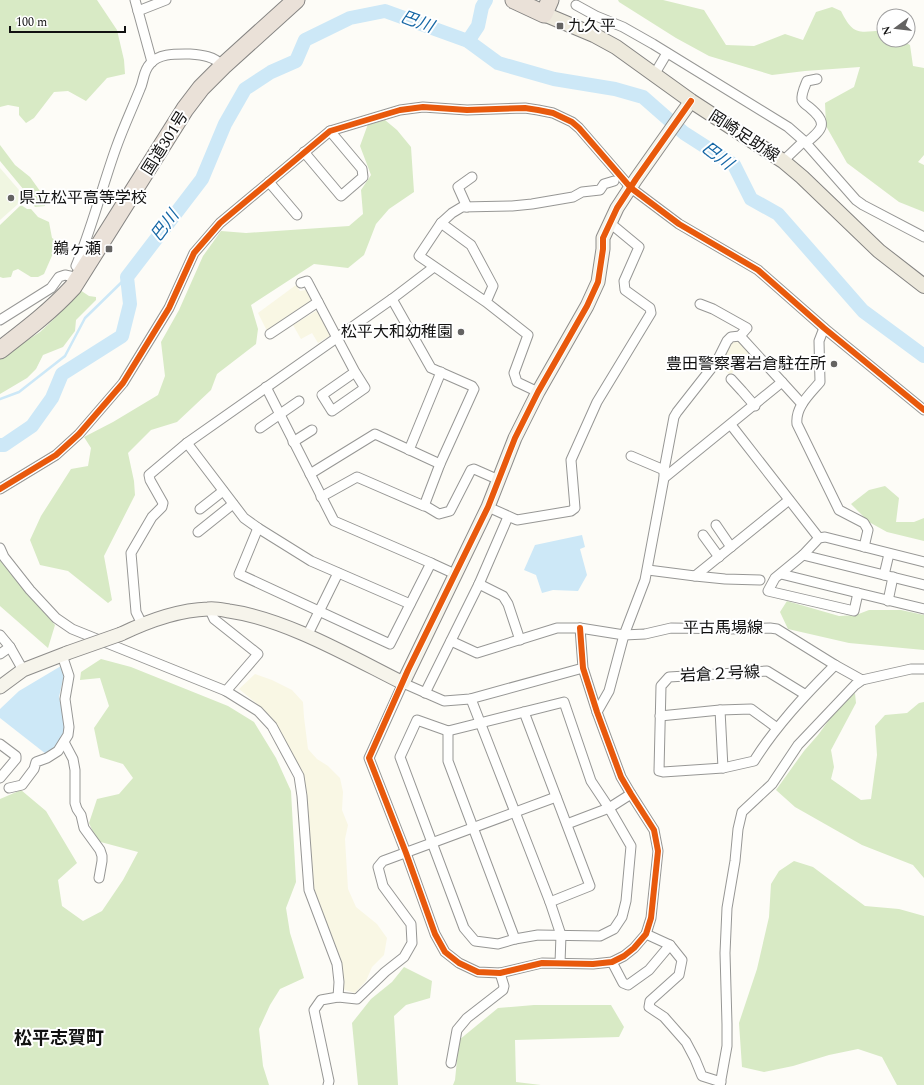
<svg xmlns="http://www.w3.org/2000/svg" width="924" height="1085" font-family="Spectral,'Noto Sans JP',serif">
<style>
.farmland{fill:#f9f7e4}
.forest{fill:#d8eac5}
.pitch{fill:#f0f6e1}
.water{fill:#cde8f7}
.lines{fill:none;stroke-linecap:round;stroke-linejoin:round}
.stream{stroke:#cde8f7;stroke-width:2.5}
.river{stroke:#cde8f7;stroke-width:14}
.street-casing{stroke:#979795;stroke-width:11}
.secondary-casing{stroke:#8e8d8b;stroke-width:15}
.primary-casing{stroke:#858482;stroke-width:16}
.highway-casing{stroke:#858482;stroke-width:19}
.street{stroke:#fffffe;stroke-width:9}
.secondary{stroke:#f6f4eb;stroke-width:13}
.primary{stroke:#ede9dc;stroke-width:14}
.highway{stroke:#eae1d8;stroke-width:17}
.secondary-bridge-casing{stroke:#8e8d8b;stroke-width:15;stroke-linecap:butt}
.secondary-bridge{stroke:#f6f4eb;stroke-width:13}
.cycleway-casing{stroke:#fff;stroke-width:8}
.cycleway{stroke:#e8590c;stroke-width:6}
.poi-dot{fill:#646362;stroke:#fff;stroke-width:1.5}
.labels{text-anchor:middle;dominant-baseline:central;stroke-width:4;stroke-linejoin:round;paint-order:stroke}
.poi-label{font-size:16px;fill:#111;stroke:#fff;text-anchor:end}
.street-label{font-size:16px;fill:#111;stroke:#fff}
.water-label{font-size:17px;font-style:italic;fill:#1768a6;stroke:#fff}
.quarter-label{font-size:18px;font-weight:bold;fill:#111;stroke:#fff}
</style>
<rect width="100%" height="100%" fill="#fdfcf7"/>
<!-- farmland -->
<g class="farmland">
<polygon points="296,285 300,291 306,290 311,298 311,303 267,331 258,313"/>
<polygon points="316,311 319,312 331,335 318,343 312,333 301,339 293,325"/>
<polygon points="731,340 739,340 752,355 730,375 719,364"/>
<polygon points="255,674 272,680 292,690 303,702 304,717 308,749 317,759 328,766 340,778 343,792 342,810 348,825 345,839 348,889 356,907 377,924 387,938 384,955 372,967 366,981 355,993 342,989 341,959 313,888 303,776 272,718 262,708 239,689"/>
</g>
<!-- forest -->
<g class="forest">
<polygon points="0,0 97,0 117,30 124,60 125,74 107,78 86,101 68,91 54,92 34,118 26,123 19,115 19,107 8,105 0,107"/>
<path d="M 618,0 L 663,0 L 704,10 L 726,45 L 754,46 L 785,34 L 803,40 L 816,12 L 832,7 L 841,11 C 853,35 858,33 883,30 L 884,30 L 884,40 L 901,40 L 910,45 L 913,66 L 924,68 L 924,155 L 918,162 L 924,165 L 924,212 L 899,202 L 847,163 L 826,126 L 825,103 L 854,87 L 860,67 L 805,71 L 772,75 L 709,56 L 676,38 L 619,2 Z"/>
<polygon points="385,120 397,130 411,147 414,192 389,209 376,224 364,255 348,268 314,264 251,305 258,329 256,344 217,374 211,390 177,422 151,430 128,453 134,481 135,495 104,556 112,600 108,603 68,571 40,565 30,540 41,516 71,469 88,466 91,448 84,437 113,422 158,395 165,376 161,342 179,310 203,256 221,231 246,233 349,226 363,214 361,190 371,175 360,146 368,124"/>
<polygon points="0,145 15,165 30,177 45,198 45,206 35,207 29,200 24,190 0,161"/>
<polygon points="21,205 27,209 31,209 38,217 49,222 52,238 58,242 44,274 38,277 31,277 18,269 13,271 11,277 3,278 0,277 0,225"/>
<polygon points="80,290 89,296 96,297 96,300 76,320 75,331 63,347 43,355 36,369 27,378 0,394 0,358 40,332 55,318"/>
<polygon points="885,486 899,498 896,522 914,522 924,518 924,541 887,532 869,522 851,504 869,490"/>
<polygon points="0,556 29,595 55,625 48,648 0,606"/>
<polygon points="787,601 839,616 856,615 869,610 901,610 924,615 924,650 849,643 788,629 780,612"/>
<polygon points="101,659 131,667 228,706 254,722 276,758 291,791 296,882 286,908 290,933 304,978 280,989 270,1005 259,1029 263,1066 269,1085 0,1085 0,799 21,790 46,811 77,863 58,880 62,906 83,921 102,911 123,880 138,852 97,841 89,823 97,799 119,794 133,778 123,764 100,757 94,728 109,706 100,678 80,680 81,672"/>
<polygon points="855,693 856,703 831,750 834,767 831,779 861,800 871,799 877,755 875,726 885,715 907,713 919,703 924,702 924,878 913,865 862,845 795,807 776,790 804,751 818,735 837,709"/>
<polygon points="794,861 813,867 865,906 899,909 924,916 924,1085 897,1085 882,1057 858,1049 829,1055 793,1066 764,1072 742,1067 739,1023 757,969 769,917 771,884 779,871"/>
<polygon points="404,967 432,981 430,998 406,1005 394,1016 398,1085 358,1085 352,1023 371,999 392,982"/>
<polygon points="534,1005 611,1005 624,1027 619,1037 515,1040 516,1082 541,1085 453,1085 455,1080 459,1040 498,1008"/>
</g>
<!-- pitch -->
<polygon class="pitch" points="0,168 19,190 18,204 0,220"/>
<!-- water -->
<g class="water">
<polygon points="582,535 585,547 580,549 587,575 578,591 553,590 542,593 536,575 524,570 535,545"/>
<polygon points="61,666 64,675 59,697 66,728 57,745 46,754 0,718 0,709 19,691"/>
</g>
<g class="lines">
<!-- stream -->
<polyline class="stream" points="0,399 19,392 65,356 85,318 127,277"/>
<!-- river -->
<g class="river">
<polyline points="468,41 478,26 482,7 486,0"/>
<polyline points="0,445 4,445 32,426 52,398 62,374 122,336 130,304 127,277 202,179 225,124 245,89 271,72 296,61 305,40 350,18 385,11 468,41 498,63 554,79 615,89 643,97 684,133 734,165 751,199 778,214 863,311 924,356"/>
</g>
<!-- street casing -->
<g class="street-casing">
<g id="street">
<polyline points="135,0 152,62"/>
<polyline points="576,5 596,16 623,27 653,44 788,127 804,141 856,200 863,205 924,237"/>
<polyline points="138,11 166,0"/>
<polyline points="654,75 667,53"/>
<path d="M 806,143 C 824,128 828,123 809,107 C 806,105 803,103 802,100 C 801,94 805,86 807,81 L 817,79"/>
<polyline points="304,152 341,196 363,177 362,169 330,131"/>
<polyline points="783,161 804,141"/>
<polyline points="269,182 297,215"/>
<polyline points="467,207 458,187 472,177"/>
<polyline points="441,223 452,213 462,207 512,206 532,204 573,197 582,192 600,190 604,184 614,181"/>
<path d="M 83,271 L 76,266 C 92,228 102,187 116,148 C 123,128 132,109 140,89 C 144,81 143,71 150,64 C 159,53 176,54 190,54 C 202,55 214,56 223,66"/>
<polyline points="301,283 307,281 355,372 365,388 332,411 322,395 355,372"/>
<polyline points="486,302 493,286 471,245 441,223 419,256 486,302 528,335 514,373 517,382 538,392"/>
<polyline points="700,304 713,309 747,328 740,336 782,382"/>
<polyline points="0,320 51,288 59,277 65,275 79,278"/>
<path d="M 824,328 L 819,341 L 820,382 C 810,394 795,407 797,424 L 839,510 L 864,523 L 868,530 L 864,547"/>
<polyline points="270,334 318,302"/>
<polyline points="731,379 742,391 755,406"/>
<polyline points="731,425 819,538"/>
<polyline points="260,428 299,401"/>
<polyline points="293,442 312,430"/>
<polyline points="187,443 244,518 258,528 311,561 410,604"/>
<polyline points="409,450 441,372"/>
<polyline points="631,456 664,470"/>
<polyline points="310,474 375,434 440,464"/>
<polyline points="664,478 664,470 674,417 677,412 717,361 727,341 731,337 740,336"/>
<polyline points="0,489 56,455 79,434 123,383 169,308 194,253 220,223 330,131 400,110 423,107 467,110 525,108 538,110 553,113 572,122 579,128 631,188 679,224 758,270 824,328 924,410"/>
<polyline points="321,497 357,477 424,506 440,464 474,389 472,386 431,368 392,299"/>
<polyline points="424,505 439,514 450,511 471,470 474,469 499,480"/>
<polyline points="488,507 517,520 571,511 575,508 571,460 597,402 651,313 650,308 625,290 624,281 639,247 610,223"/>
<polyline points="200,509 223,491"/>
<polyline points="716,525 731,547"/>
<polyline points="258,528 239,574 390,644 431,563 334,521 266,387"/>
<polyline points="198,532 233,504"/>
<polyline points="703,535 719,557"/>
<polyline points="0,548 4,557 30,590 56,618 72,629 226,691 258,711 272,726 299,776 302,796 309,890 337,964 339,982 338,997"/>
<polyline points="803,555 924,585"/>
<polyline points="924,562 825,537 819,538 803,555 775,578 768,591 854,611 858,593 924,609"/>
<polyline points="431,563 455,574"/>
<polyline points="648,570 695,576 789,500"/>
<polyline points="781,574 858,593"/>
<polyline points="884,575 889,554"/>
<polyline points="695,576 725,579 760,580"/>
<polyline points="479,584 503,596 508,604 520,640"/>
<polyline points="888,601 893,577"/>
<polyline points="209,608 214,619 258,654 226,691"/>
<polyline points="142,624 136,612 131,553 152,517 162,507 163,503 150,480 149,475 187,443 392,299 434,267"/>
<polyline points="580,628 583,668 597,712 621,777 631,794 654,830 658,851 651,918 646,934 634,948 624,956 612,962 593,964 542,963 500,973 478,972 459,963 445,952 435,934 406,853 369,758 403,683 444,701 470,699 583,668"/>
<polyline points="0,635 10,647 23,670"/>
<polyline points="307,636 338,573"/>
<polyline points="451,641 477,653 557,628 580,628 624,635 645,634 671,628 739,629 770,628 777,629 835,665 862,680"/>
<polyline points="0,654 10,647"/>
<polyline points="425,693 479,584 508,517"/>
<path d="M 806,695 L 767,671 L 669,677 L 661,686 L 659,771 L 663,772 L 723,768 L 754,761 C 776,726 805,695 835,665"/>
<polyline points="471,699 550,902 561,935 560,963"/>
<polygon points="564,702 591,781 609,808 631,846 626,901 622,917 614,929 600,936 538,935 515,939 498,944 475,941 464,928 400,757 417,720 448,731"/>
<polyline points="720,710 723,768"/>
<polyline points="524,712 590,886 550,902"/>
<polyline points="597,712 609,691 624,635 645,580 664,478 782,382 802,404"/>
<polyline points="660,716 720,710 751,709 777,728"/>
<polyline points="448,731 448,761 515,939"/>
<polyline points="64,742 73,759 75,770 75,803 77,809 81,815 84,828 100,850 102,856 102,861 99,878"/>
<polyline points="0,744 16,756 16,759 0,778"/>
<polyline points="9,788 22,785 34,769 36,762 47,758 58,751 68,735 69,727 65,699 69,676 62,655"/>
<polyline points="567,824 609,808 631,794"/>
<polyline points="646,934 670,945 682,960 679,975 650,1001 649,1007 664,1017 686,1042 695,1059 702,1076 721,1082"/>
<polyline points="612,962 623,983 628,985 649,970 670,945"/>
<polyline points="451,1063 457,1030 467,1018 503,990 504,986 500,973"/>
<polyline points="328,1085 329,1081 314,1010 321,1000 338,997 357,999 385,972 404,957 412,943 411,924 383,886 378,867 383,861 556,797"/>
<polyline points="720,1085 727,1046 727,1024 725,953 727,908 735,861 738,829 742,812 772,784 798,745 855,685 862,680 911,669 924,669"/>
</g>
</g>
<!-- secondary casing -->
<g class="secondary-casing">
<g id="secondary">
<path d="M 121,634 C 148,621 179,610 208,609 C 215,608 223,610 229,611 C 286,619 351,657 403,683 L 488,507 L 515,438 L 538,392 L 587,306 L 598,282 L 603,249 L 603,238 L 617,208 L 636,179 L 691,101"/>
<polyline points="0,687 23,670 67,653"/>
</g>
</g>
<!-- primary casing -->
<g class="primary-casing">
<polyline id="primary" points="544,14 594,35 616,47 691,101 783,161 802,177 879,251 924,286"/>
</g>
<!-- highway casing -->
<g class="highway-casing">
<g id="highway">
<polyline points="514,0 544,14 550,0"/>
<path d="M 0,350 C 26,330 51,311 73,287 L 185,109 L 201,88 L 223,66 L 296,0"/>
</g>
</g>
<!-- street -->
<use href="#street" class="street"/>
<!-- secondary -->
<use href="#secondary" class="secondary"/>
<!-- primary -->
<use href="#primary" class="primary"/>
<!-- highway -->
<use href="#highway" class="highway"/>
<!-- secondary-bridge casing -->
<g class="secondary-bridge-casing">
<polyline id="secondary-bridge" points="67,653 121,634"/>
</g>
<!-- secondary-bridge -->
<use href="#secondary-bridge" class="secondary-bridge"/>
<!-- cycleway casing -->
<g class="cycleway-casing">
<g id="cycleway">
<polyline points="0,489 56,455 79,434 123,383 169,308 194,253 220,223 330,131 400,110 423,107 467,110 525,108 538,110 553,113 572,122 579,128 631,188 679,224 758,270 824,328 924,410"/>
<polyline points="580,628 583,668 597,712 621,777 631,794 654,830 658,851 651,918 646,934 634,948 624,956 612,962 593,964 542,963 500,973 478,972 459,963 445,952 435,934 406,853 369,758 408,670 488,507 515,438 538,392 587,306 598,282 603,249 603,238 617,208 636,179 691,101"/>
</g>
</g>
<!-- cycleway -->
<use href="#cycleway" class="cycleway"/>
</g>
<!-- markers -->
<g class="poi-dot">
<rect x="556" y="22" width="8" height="8" rx="2"/>
<circle cx="11" cy="198" r="4"/>
<rect x="105" y="245" width="8" height="8" rx="2"/>
<circle cx="461" cy="332" r="4"/>
<circle cx="834" cy="364" r="4"/>
</g>
<g class="labels">
<!-- poi labels -->
<g class="poi-label">
<text x="568" y="26" text-anchor="start">九久平</text>
<text x="19" y="198" text-anchor="start">県立松平高等学校</text>
<text x="101" y="249">鵜ヶ瀬</text>
<text x="453" y="332">松平大和幼稚園</text>
<text x="826" y="364">豊田警察署岩倉駐在所</text>
</g>
<!-- street labels -->
<g class="street-label">
<text transform="translate(744 136) rotate(33)">岡崎足助線</text>
<text transform="translate(165 143) rotate(-58)">国道301号</text>
<text x="723" y="628">平古馬場線</text>
<text transform="translate(720 674) rotate(-3)">岩倉２号線</text>
</g>
<!-- water labels -->
<g class="water-label">
<text transform="translate(417 22) rotate(20)">巴川</text>
<text transform="translate(717 156) rotate(37)">巴川</text>
<text transform="translate(165 226) rotate(-53)">巴川</text>
</g>
<!-- quarter labels -->
<g class="quarter-label">
<text x="59" y="1038">松平志賀町</text>
</g>
</g>
<!-- north arrow -->
<g transform="translate(896 28) rotate(255)"><circle r="19" fill="#ffffff" stroke="#a0a0a0"/>
<path d="M0-3L7 15L0 10L-7 15Z" fill="#646362"/>
<text y="-6" font-size="11" font-weight="bold" text-anchor="middle" fill="#111111">N</text>
</g>
<!-- scale -->
<path d="M10 26v6h115v-6" fill="none" stroke="#111111" stroke-width="2"/>
<text x="16" y="26" font-size="12" fill="#111111" stroke="#ffffff" stroke-width="3" paint-order="stroke">100 m</text>
</svg>
